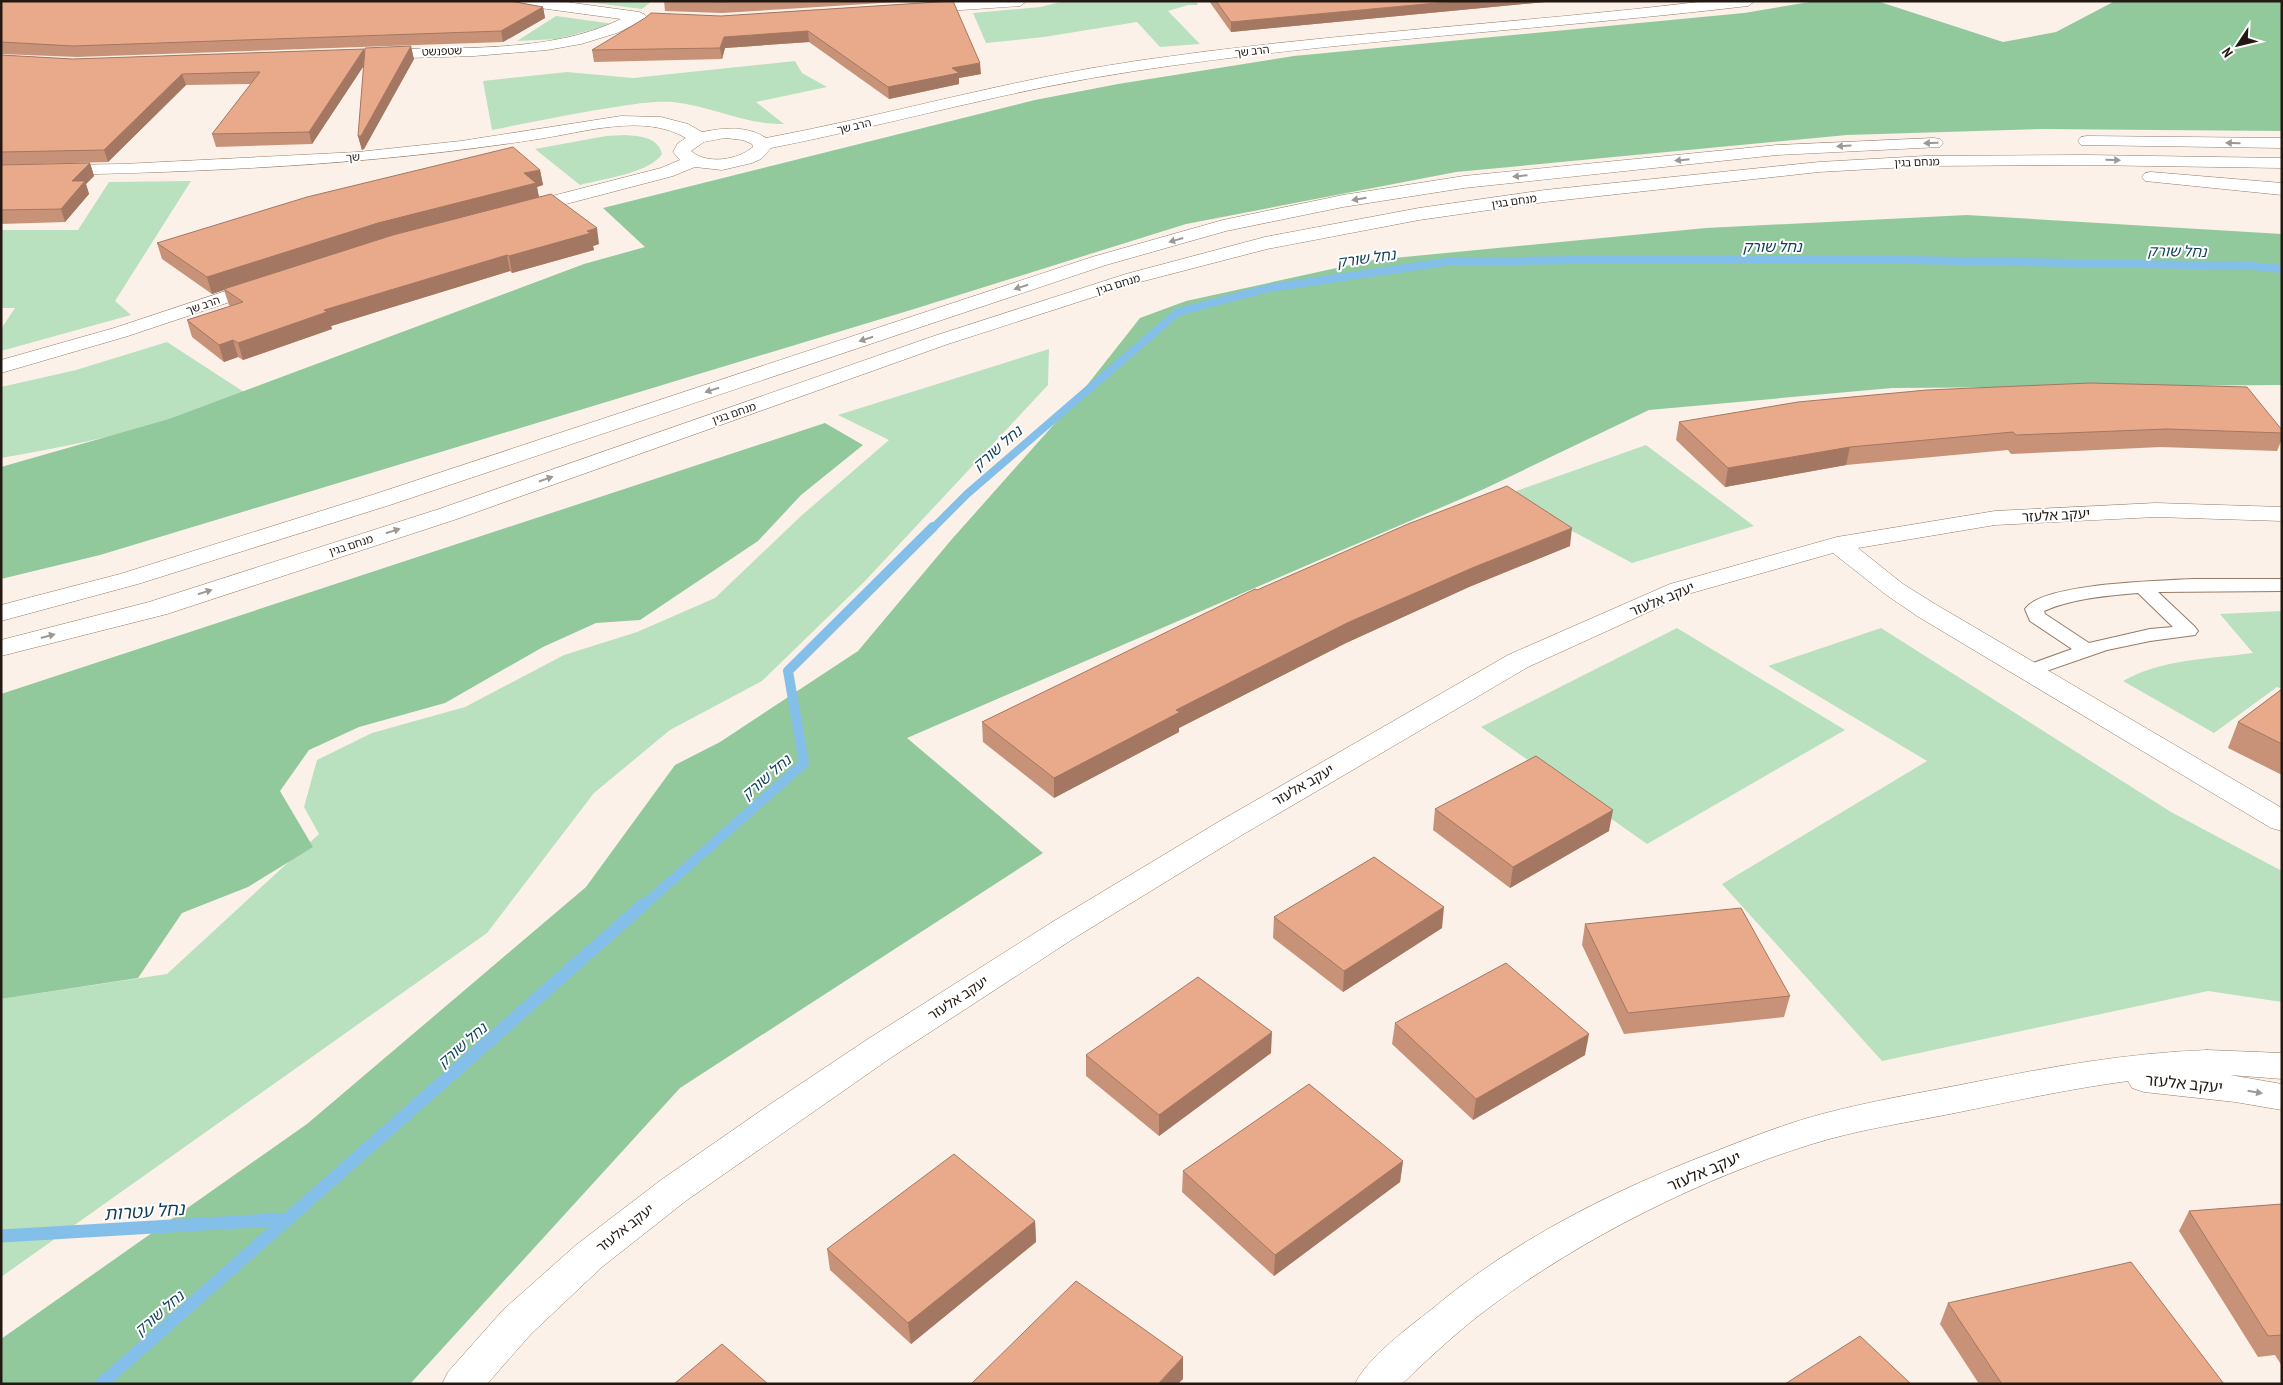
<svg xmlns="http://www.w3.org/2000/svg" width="2283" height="1385" font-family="'PT Sans Narrow','Noto Sans Hebrew',sans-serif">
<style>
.green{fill:#b9e1c0}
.forest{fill:#91c99c}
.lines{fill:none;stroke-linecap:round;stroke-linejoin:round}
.stream-far2{stroke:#83bfe8;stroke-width:8}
.stream-far1{stroke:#83bfe8;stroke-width:10}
.stream{stroke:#83bfe8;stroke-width:13}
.service-casing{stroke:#947b67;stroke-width:2}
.minor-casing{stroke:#947b67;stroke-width:1}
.motorway-casing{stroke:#947b67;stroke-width:1}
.service{fill:#fff;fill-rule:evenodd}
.minor{fill:#fff;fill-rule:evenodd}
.motorway{fill:#fff;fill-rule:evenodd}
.wall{fill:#c89278}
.shaded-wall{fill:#a37761}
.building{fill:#e9aa8b;stroke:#a37761}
.oneway{fill:#9c9894}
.labels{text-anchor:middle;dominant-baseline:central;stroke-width:4;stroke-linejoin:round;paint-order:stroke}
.far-street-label{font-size:11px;fill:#231912;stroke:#fff}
.street-label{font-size:14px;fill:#231912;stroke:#fff}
.water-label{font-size:15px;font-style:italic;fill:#0e3f5a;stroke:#fff}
.near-street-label{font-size:16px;fill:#231912;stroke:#fff}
.near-water-label{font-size:18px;font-style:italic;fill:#0e3f5a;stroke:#fff}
</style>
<rect width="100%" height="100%" fill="#fcf1e8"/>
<!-- green -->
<g class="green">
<polygon points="580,1 652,1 642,9"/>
<polygon points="1065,1 1196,1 1198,5 1188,5 1168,11 1200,44 1160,47 1137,22 1044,37 986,43 973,13 1040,7"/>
<polygon points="556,16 614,24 557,39 517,41"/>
<path d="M 795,61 L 802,73 L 827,87 L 756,102 L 784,124 C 746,125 711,106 673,102 C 654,101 634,104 616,107 C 574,113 533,122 492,130 L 483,81 L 567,72 L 633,78 Z"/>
<path d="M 625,135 C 640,136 658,137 662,154 C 650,173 602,179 580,185 L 535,149 L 606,136 Z"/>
<polygon points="191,181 115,301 131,315 1,351 1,329 15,308 1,308 1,230 78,230 109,182"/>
<path d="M 167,342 L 244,392 C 219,401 194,411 169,420 C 114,437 58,448 1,458 L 1,387 L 76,370 Z"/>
<polygon points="1049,349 1048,385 865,581 762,681 670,730 594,793 487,933 1,1277 1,999 167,974 319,834 304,807 317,760 372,733 465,707 564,655 637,632 715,598 801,516 889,440 838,415"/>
<polygon points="1646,445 1754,526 1632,563 1505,495"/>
<path d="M 2282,611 L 2282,689 L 2277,687 L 2214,733 L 2123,681 C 2161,659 2210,659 2253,653 L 2220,614 Z"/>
<polygon points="1677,628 1845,730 1647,844 1481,727"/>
<polygon points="1881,628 2171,812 2282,871 2282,1002 2208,991 1882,1061 1722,884 1927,761 1768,666"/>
</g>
<!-- forest -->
<g class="forest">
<polygon points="1815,1 1877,1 2003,42 2056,32 2115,1 2282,1 2282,131 2041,129 1847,135 1456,172 1186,224 914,309 100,555 1,579 1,467 169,419 584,264 645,247 603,208 1035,100 1118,84 1294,56 1744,13"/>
<polygon points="1967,215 2282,234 2282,385 1892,388 1649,410 1484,489 907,738 1043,853 680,1088 410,1384 1,1384 1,1339 307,1124 586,887 675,765 720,742 858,651 952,539 1073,403 1140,318 1186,301 1373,260 1706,228"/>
<polygon points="825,423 863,445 801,495 758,541 640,620 596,623 543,647 445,703 359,727 309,750 280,791 313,847 248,887 182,913 138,978 1,999 1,694"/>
</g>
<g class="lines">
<!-- stream-far2 -->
<polyline class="stream-far2" points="932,529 967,494 1178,312 1269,288 1446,262 1645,259 1908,260 2252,266 2282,269"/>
<!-- stream-far1 -->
<polyline class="stream-far1" points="643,906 804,763 788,671 933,527"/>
<!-- stream -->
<g class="stream">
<polyline points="1,1236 289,1219"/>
<polyline points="101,1384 644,904"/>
</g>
<!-- service casing -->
<g class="service-casing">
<path id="service" d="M 2192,579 L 2282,579 L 2282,591 L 2158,592 L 2195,627 L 2198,631 L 2195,635 L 2150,641 L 2107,650 L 2029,677 L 2022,675 L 2019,671 L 2022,667 L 2072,649 L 2030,621 L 2025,609 C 2042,583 2160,581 2192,579 ZM 2138,593 L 2173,627 L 2150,629 L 2089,643 L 2045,614 L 2044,611 C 2073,598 2106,596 2138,593 Z"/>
</g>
<!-- minor casing -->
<g class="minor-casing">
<g id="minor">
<path d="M 518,1 L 559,1 L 639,12 L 644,14 L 647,17 L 644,20 L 617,33 L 581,44 L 547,50 L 474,56 L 375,59 L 369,57 L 367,54 L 369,51 L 375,49 C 453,47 550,54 621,19 L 525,6 Z"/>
<polygon points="949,1 1027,1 1020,6 917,13 912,11 909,8 912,5"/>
<path d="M 1707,1 L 1755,1 L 1748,6 C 1544,30 1338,40 1135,71 C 1013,89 893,124 771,148 L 761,159 L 752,163 L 722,170 L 695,167 L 673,176 L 524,215 L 517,213 L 515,209 L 517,205 L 661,168 L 680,160 L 673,152 L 678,143 L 686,138 C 644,113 585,132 539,139 C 361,167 181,173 1,176 L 1,166 L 123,164 L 358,152 L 461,141 L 621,116 L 661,117 L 688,124 L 702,132 C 723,128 746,125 766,138 C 889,115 1011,79 1136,61 C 1325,33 1517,24 1707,1 ZM 725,138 L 743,140 L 752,144 L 753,147 C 738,160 707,165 691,151 L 704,142 Z"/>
<polygon points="262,279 269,281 272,285 269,289 128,336 1,373 1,360 114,328"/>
<polygon points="2156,503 2282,507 2282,521 2156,517 1995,525 1858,548 1903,584 1935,604 2282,808 2282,831 2271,828 1917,616 1885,594 1833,553 1688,594 1528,667 1242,835 1076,937 892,1057 687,1200 602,1267 531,1334 487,1384 442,1384 448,1372 503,1310 576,1245 661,1180 769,1105 868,1039 1054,921 1220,821 1508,655 1670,584 1837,537 1995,511"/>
<path d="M 2207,1050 L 2282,1053 L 2282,1079 L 2230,1075 L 2282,1084 L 2282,1110 L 2235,1102 L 2144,1092 L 2132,1088 L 2128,1081 C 2068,1089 2009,1102 1950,1114 C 1904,1123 1857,1130 1812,1144 C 1702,1178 1582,1238 1490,1307 C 1459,1330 1430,1357 1402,1384 L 1355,1384 C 1367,1358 1409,1327 1432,1309 C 1514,1240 1612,1191 1711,1153 C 1747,1139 1784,1124 1822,1114 C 1871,1101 1920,1093 1970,1083 C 2049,1067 2127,1053 2207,1050 Z"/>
</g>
</g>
<!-- motorway casing -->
<g class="motorway-casing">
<g id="motorway">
<polygon points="2087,136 2282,138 2282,148 2081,145 2078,141 2081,137"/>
<polygon points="1934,138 1940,139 1943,143 1940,147 1777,155 1464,188 1343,207 1226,231 1106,265 393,504 138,584 1,621 1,605 120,574 375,494 1092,257 1223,220 1343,195 1464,176 1777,145"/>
<polygon points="2085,155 2282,158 2282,168 2085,165 1925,166 1819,172 1545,202 1419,220 1267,249 1140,282 948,344 457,519 167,614 1,656 1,640 149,602 439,509 934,336 1126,274 1265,237 1419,208 1545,190 1819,162 1925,156"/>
<polygon points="2151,172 2282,183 2282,195 2145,181 2142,177 2145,173"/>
</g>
</g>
<!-- service -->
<use href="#service" class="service"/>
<!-- minor -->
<use href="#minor" class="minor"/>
<!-- motorway -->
<use href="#motorway" class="motorway"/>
</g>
<!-- wall -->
<g class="wall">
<polygon points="1,1 517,1 517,2 543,7 545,18 503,42 77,57 1,54"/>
<polygon points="664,1 914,1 722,13 665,11"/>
<polygon points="953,1 981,74 959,78 959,84 889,99 809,42 725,48 722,59 594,62 592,50 721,16"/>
<polygon points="1209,1 1556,1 1231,32"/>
<polygon points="364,49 365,53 414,59 364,149 362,150 358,136 364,65 312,144 216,147 212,134 251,84 186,85 108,162 1,165 1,55 73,59"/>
<polygon points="90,163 94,176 86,184 89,194 65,222 1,224 1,165"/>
<polygon points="540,170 543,185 537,187 539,197 599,244 593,246 594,250 512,273 510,271 331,326 332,329 243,360 238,357 224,362 192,337 187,320 230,306 229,305 224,290 212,294 162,259 157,243"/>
<polygon points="1679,422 2282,430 2282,439 2277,451 2161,447 2011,454 2008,450 1846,465 1725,487 1676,440"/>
<polygon points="1570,546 1469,587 1346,643 1179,728 1179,732 1054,798 983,742 982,722 1257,590"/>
<polygon points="2282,689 2282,775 2228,748 2238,722"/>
<polygon points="1435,809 1609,831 1510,888 1433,830"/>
<polygon points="1274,917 1442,928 1343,992 1273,938"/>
<polygon points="1585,924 1790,996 1784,1017 1624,1034 1582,945"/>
<polygon points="1395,1023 1585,1055 1473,1120 1392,1044"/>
<polygon points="1271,1053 1159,1136 1086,1076 1086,1055"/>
<polygon points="1403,1161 1400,1182 1274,1276 1182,1192 1183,1171"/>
<polygon points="2282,1204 2282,1366 2275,1355 2258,1357 2179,1231 2189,1211"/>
<polygon points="1035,1221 1036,1242 911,1344 830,1270 827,1249"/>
<polygon points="1948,1303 2224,1384 1979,1384 1940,1324"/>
</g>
<!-- shaded-wall -->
<g class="shaded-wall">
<polygon points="1458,1 1556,1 1231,32 1231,22"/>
<polygon points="543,7 545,18 503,42 501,31"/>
<polygon points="808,31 809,42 725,48 722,59 720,48 724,37"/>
<polygon points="411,46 414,59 364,149 362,150 358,136"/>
<polygon points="364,49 367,61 312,144 309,132"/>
<polygon points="980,63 981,74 959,78 959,84 889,99 888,87 952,68"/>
<polygon points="182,74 186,85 108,162 104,150"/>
<polygon points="90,163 94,176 86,184 89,194 65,222 61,209 72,181"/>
<polygon points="540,170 543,185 537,187 539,198 224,289 224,290 212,294 207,277 524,173"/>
<polygon points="597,228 599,244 593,246 594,250 512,273 509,256"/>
<polygon points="507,255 510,271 331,326 332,329 243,360 238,343 324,310"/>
<polygon points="233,340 238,357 224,362 219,345"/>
<polygon points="1850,447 1846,465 1725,487 1728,468"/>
<polygon points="1572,528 1570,546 1469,587 1346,643 1179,728 1179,732 1054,798 1054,778 1176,710 1347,623 1472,568"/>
<polygon points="1613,810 1609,831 1510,888 1513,867"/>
<polygon points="1444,907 1442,928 1343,992 1344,971"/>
<polygon points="1272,1032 1271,1053 1159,1136 1159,1115"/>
<polygon points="1589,1034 1585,1055 1473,1120 1476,1099"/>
<polygon points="1403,1161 1400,1182 1274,1276 1275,1255"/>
<polygon points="1035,1221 1036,1242 911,1344 908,1323"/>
<polygon points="1183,1357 1183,1379 1178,1384 1158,1384"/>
</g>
<!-- building -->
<g class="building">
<polygon points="1,1 510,1 543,7 501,31 73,46 1,42"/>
<polygon points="698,1 736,1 721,2"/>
<polygon points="953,1 980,63 952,68 959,73 888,87 808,31 724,37 720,48 592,50 645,18 651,13 721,16"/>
<polygon points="1216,1 1458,1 1231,22"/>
<polygon points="411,46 361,136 358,136 365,48"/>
<polygon points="364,49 309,132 212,134 260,72 182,74 104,150 1,152 1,55 73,59"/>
<polygon points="513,147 540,170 524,173 536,183 378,223 207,277 157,243 307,197"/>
<polygon points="90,163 72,181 85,181 61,209 1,210 1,165"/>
<polygon points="551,194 597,228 587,231 591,233 509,256 507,255 324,310 327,312 238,343 233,340 219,345 187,320 243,302 224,289 393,235"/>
<polygon points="2090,383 2247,387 2282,430 2282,433 2167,429 2016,435 2013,432 1850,447 1728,468 1679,422 1798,402 1927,390"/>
<polygon points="1507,486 1572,528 1472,568 1347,623 1176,710 1180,712 1054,778 982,722 1255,589 1257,590 1408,524"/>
<polygon points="2282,689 2282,744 2238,722"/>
<polygon points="1536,756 1613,810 1513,867 1435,809"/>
<polygon points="1374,857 1444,907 1344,971 1274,917"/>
<polygon points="1741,908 1790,996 1628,1013 1585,924"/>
<polygon points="1506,963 1589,1034 1476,1099 1395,1023"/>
<polygon points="1198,977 1272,1032 1159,1115 1086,1055"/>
<polygon points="1309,1084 1403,1161 1275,1255 1183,1171"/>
<polygon points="954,1154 1035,1221 908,1323 827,1249"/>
<polygon points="2282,1204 2282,1335 2268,1336 2189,1211"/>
<polygon points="2131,1262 2224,1384 2002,1384 1948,1303"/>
<polygon points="1076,1281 1183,1357 1158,1384 971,1384"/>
<polygon points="1860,1336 1911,1384 1785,1384"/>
<polygon points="722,1344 768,1384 674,1384"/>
</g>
<!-- one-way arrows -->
<defs><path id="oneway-solid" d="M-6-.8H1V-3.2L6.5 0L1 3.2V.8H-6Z" transform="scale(1.25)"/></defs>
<g class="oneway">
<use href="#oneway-solid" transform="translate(1931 143) rotate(179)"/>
<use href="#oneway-solid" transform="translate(2233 143) rotate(-179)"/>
<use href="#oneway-solid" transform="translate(1844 146) rotate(177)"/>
<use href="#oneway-solid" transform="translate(1682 160) rotate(174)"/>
<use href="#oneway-solid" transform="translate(2113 160) rotate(1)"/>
<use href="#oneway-solid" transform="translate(1520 176) rotate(174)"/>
<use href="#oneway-solid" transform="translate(1359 199) rotate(171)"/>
<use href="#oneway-solid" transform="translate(1176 240) rotate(164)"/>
<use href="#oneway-solid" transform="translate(1021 287) rotate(162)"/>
<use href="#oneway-solid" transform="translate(866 339) rotate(162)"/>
<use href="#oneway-solid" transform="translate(712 390) rotate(162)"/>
<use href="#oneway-solid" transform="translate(546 479) rotate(-19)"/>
<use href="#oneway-solid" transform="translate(393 531) rotate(-18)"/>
<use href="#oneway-solid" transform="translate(205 592) rotate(-18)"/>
<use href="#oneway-solid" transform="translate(48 636) rotate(-15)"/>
<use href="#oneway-solid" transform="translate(2255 1092) rotate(10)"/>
</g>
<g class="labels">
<!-- far-street labels -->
<g class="far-street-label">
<text transform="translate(442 51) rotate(-2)">שטפנשט</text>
<text transform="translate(1252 51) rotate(-7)">הרב שך</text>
<text transform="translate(854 126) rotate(-13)">הרב שך</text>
<text transform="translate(353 157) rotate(-4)">שך</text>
<text transform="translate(1917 162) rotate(-2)">מנחם בגין</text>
<text transform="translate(1514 201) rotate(-8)">מנחם בגין</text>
<text transform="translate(1118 284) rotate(-17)">מנחם בגין</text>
<text transform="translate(203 305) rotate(-19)">הרב שך</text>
<text transform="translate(734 413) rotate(-19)">מנחם בגין</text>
<text transform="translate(351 545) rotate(-18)">מנחם בגין</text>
</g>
<!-- street labels -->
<g class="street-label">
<text transform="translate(2056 515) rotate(-3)">יעקב אלעזר</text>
<text transform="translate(1662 599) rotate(-22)">יעקב אלעזר</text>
<text transform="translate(1303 785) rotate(-30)">יעקב אלעזר</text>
<text transform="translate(958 998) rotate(-33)">יעקב אלעזר</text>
<text transform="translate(625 1228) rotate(-38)">יעקב אלעזר</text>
</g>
<!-- water labels -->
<g class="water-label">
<text x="1772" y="246">נחל שורק</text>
<text transform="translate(2177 251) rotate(1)">נחל שורק</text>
<text transform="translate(1366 258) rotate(-8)">נחל שורק</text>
<text transform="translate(997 448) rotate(-41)">נחל שורק</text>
<text transform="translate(766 777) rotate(-41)">נחל שורק</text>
<text transform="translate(462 1045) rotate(-41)">נחל שורק</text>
<text transform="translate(159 1313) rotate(-41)">נחל שורק</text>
</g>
<!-- near-street labels -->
<g class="near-street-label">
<text transform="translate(2184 1083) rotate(6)">יעקב אלעזר</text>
<text transform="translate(1704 1171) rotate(-23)">יעקב אלעזר</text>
</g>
<!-- near-water labels -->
<g class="near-water-label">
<text transform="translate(144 1211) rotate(-4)">נחל עטרות</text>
</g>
</g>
<!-- border -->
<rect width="2283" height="1385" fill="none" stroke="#231912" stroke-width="5"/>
<!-- north arrow -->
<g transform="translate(2238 45) rotate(235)" stroke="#ffffff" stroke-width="4" paint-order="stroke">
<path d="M0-4L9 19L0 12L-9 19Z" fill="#231912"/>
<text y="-8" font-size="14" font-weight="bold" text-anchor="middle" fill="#231912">N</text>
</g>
</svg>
